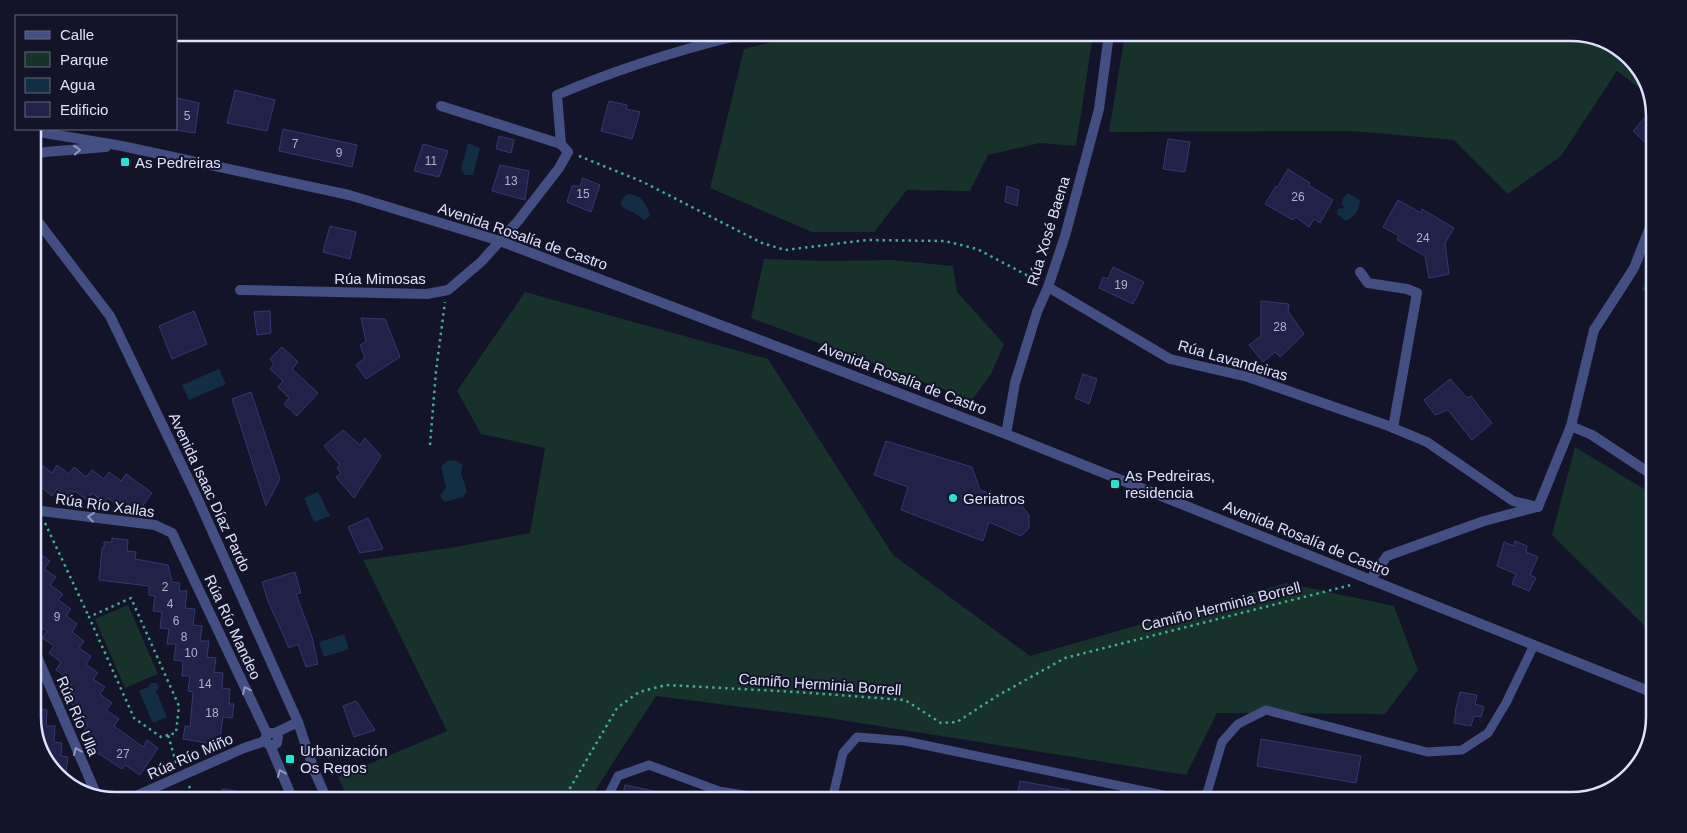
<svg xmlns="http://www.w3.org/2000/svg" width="1687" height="833" font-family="Arial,sans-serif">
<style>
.green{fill:#17312b}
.water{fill:#112e43}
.building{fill:#212247;stroke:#363770}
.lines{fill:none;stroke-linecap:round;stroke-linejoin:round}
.path{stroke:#3eaf90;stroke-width:2.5;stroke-dasharray:2.5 4;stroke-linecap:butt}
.service{stroke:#434e82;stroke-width:9}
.minor{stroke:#434e82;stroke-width:10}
.tertiary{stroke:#434e82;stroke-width:10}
.oneway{stroke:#9098be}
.poi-dot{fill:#1ee7d0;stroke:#131428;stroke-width:2}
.labels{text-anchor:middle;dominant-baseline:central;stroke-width:4;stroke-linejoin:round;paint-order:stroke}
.number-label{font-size:12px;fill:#afb1ce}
.poi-label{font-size:15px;fill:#dee1fb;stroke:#131428;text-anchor:start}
.street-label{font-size:15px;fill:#dee1fb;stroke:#131428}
.rim{fill:none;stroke:#dee1fb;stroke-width:2.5}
</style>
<rect width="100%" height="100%" fill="#131428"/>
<!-- green -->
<g class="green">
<polygon points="1571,33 1608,41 1641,70 1649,95 1617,71 1561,156 1508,194 1454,140 1352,131 1109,132 1125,34"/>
<polygon points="1093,35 1076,146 1040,143 988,155 970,191 907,190 874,232 812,232 710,188 744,49 796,36"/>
<polygon points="1654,255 1654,297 1642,290"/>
<polygon points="764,259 827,261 891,260 953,266 957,292 1004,344 991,374 972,400 751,318"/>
<polygon points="525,292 768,359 893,555 1030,656 1286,583 1394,606 1418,670 1385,714 1217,713 1186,775 822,717 656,696 589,800 348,800 338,777 447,731 363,560 450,548 530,533 545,448 481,434 457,391"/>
<polygon points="1575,447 1654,495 1654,635 1552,535"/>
<polygon points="128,605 158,674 125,688 95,619"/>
</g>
<!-- water -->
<g class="water">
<polygon points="468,143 480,148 473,175 465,175 461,169"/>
<path d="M 1348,193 L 1360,200 C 1360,210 1354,218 1345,221 L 1337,214 L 1338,209 L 1344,208 L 1342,204 L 1343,198 Z"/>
<path d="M 628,194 C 642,195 647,204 650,216 L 645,220 C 640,218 638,215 634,213 C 627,209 624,210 620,203 L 625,196 Z"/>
<polygon points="219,369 226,384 189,400 182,385"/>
<polygon points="449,460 457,461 463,465 461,474 467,491 463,497 444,502 440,495 446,488 441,466"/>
<polygon points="318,492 330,516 314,522 304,498"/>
<polygon points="344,634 349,649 324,657 319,642"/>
<polygon points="151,683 156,683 159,687 156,691 167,717 153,723 139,691 148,687"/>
</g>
<!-- building -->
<g class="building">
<polygon points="235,90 275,100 267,131 227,123"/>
<polygon points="176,98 199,103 195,133 176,130"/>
<polygon points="609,101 627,105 626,109 640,112 632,139 601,131"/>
<polygon points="1653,108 1654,138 1648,145 1633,131"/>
<polygon points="283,129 357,145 352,167 279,151"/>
<polygon points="499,136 514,140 511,153 496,149"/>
<polygon points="1168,139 1190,142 1185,172 1163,169"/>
<polygon points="423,144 448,151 439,177 414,171"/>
<polygon points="500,165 529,171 525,200 492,191"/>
<polygon points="1288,169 1310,183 1308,185 1333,200 1320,223 1314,219 1309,227 1296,217 1293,220 1265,204 1276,186 1277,188"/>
<polygon points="583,178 600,185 591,212 567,202 572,186 580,186"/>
<polygon points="1007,186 1019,190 1017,206 1005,202"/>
<polygon points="1398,200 1421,213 1422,209 1454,228 1445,243 1449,274 1429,278 1425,256 1397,240 1399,236 1383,227"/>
<polygon points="330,226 356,232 350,259 323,252"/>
<polygon points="1113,267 1144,282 1133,304 1099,288 1103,277 1108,279"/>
<polygon points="1261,301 1289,304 1288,311 1304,334 1280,357 1275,352 1263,362 1249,345 1261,336"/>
<polygon points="194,311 207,344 172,359 159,326"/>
<polygon points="270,311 271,333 257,335 254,312"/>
<polygon points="361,318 385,319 400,357 366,379 356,365 365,358 360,345 366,342"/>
<polygon points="282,347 298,362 292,369 318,393 297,416 284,404 289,398 278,387 283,381 270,369 274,364 270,359"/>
<polygon points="1083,374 1097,379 1089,404 1075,398"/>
<polygon points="1450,379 1467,398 1471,396 1492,423 1472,440 1448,410 1435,415 1424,400"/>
<polygon points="251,392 280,479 266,506 232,399"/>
<polygon points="343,430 360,445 365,438 381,456 354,498 336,477 341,473 337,468 340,465 324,446"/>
<polygon points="886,441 972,467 980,490 1022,506 1029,515 1029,528 1021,536 989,522 983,541 901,510 908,487 874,475"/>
<polygon points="40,464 52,473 57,465 69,474 74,467 86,477 92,470 104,479 109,472 121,481 126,474 152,493 135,516 130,515 108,498 104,502 92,493 87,500 75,491 69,498 57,489 52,496 41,487 33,498 33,473"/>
<polygon points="368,518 383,549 360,553 348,527"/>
<polygon points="112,538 128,540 127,551 136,552 135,559 168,565 172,582 180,583 179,591 187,591 185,608 195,609 193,625 202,626 200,641 209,641 207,657 216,658 214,672 223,673 222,688 230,689 229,704 234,704 232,718 223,717 219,745 183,739 185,726 190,727 193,692 188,691 190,676 182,676 183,661 174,660 176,644 167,644 169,629 160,628 162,612 153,611 155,596 149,595 149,586 99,580 102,548 104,548 104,542 112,542"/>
<polygon points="1515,541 1527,546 1526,552 1538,557 1530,575 1536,578 1529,591 1512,584 1516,574 1497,566 1504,542 1514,546"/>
<polygon points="33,549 50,561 44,569 56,577 50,585 63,594 58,600 71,609 66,616 77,624 72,632 84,641 79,648 91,656 86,664 98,673 93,679 105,687 100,694 112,703 106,710 119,719 114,726 143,747 147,740 158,748 140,775 125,765 122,769 90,748 95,740 83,732 88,725 76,716 81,710 69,702 74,694 62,686 68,678 56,670 61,662 49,653 54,646 42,638 47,631 34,623 40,615 33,610"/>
<polygon points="295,572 301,593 296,594 312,637 318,664 306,667 298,644 289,648 268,601 262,582"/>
<polygon points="1460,692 1477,695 1475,704 1484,707 1481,717 1474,716 1471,726 1454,723 1456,712 1455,712"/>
<polygon points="356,701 375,730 354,737 343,706"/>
<polygon points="33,709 47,710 46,726 55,726 54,742 62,743 61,756 68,757 65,779 47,763 33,722"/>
<polygon points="1261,739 1361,756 1356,783 1257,766"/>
<polygon points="1020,781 1070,790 1068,800 1016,800"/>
<polygon points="625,785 673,795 672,800 622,800"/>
<polygon points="222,789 255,794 255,800 221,800"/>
</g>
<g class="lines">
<!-- path -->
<g class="path">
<polyline points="579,156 643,182 762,243 785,250 867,240 945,241 977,249 1038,281"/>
<polyline points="430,445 436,371 445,302"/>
<polyline points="45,523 89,617"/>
<polyline points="168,735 161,737 134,718 89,617 131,598 179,706 176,733 168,735 177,766"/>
<polyline points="189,786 195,800"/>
<polyline points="563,800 617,708 639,692 666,685 797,692 905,700 941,723 957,722 997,696 1065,658 1351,585"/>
</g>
<!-- service -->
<g class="service">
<polyline points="606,800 618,776 649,765 719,791 775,800"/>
<polyline points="832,800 843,753 857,737 905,741 1168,796 1206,795"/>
<polyline points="1205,800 1222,742 1238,724 1266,710 1427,752 1462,750 1488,733 1506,703 1534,645"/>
</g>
<!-- minor -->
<g class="minor">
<polyline points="441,106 561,144"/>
<polyline points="1360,272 1368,283 1407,289 1417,293 1393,428"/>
<polyline points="1048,287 1170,359 1248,377 1386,425 1427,442 1513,501 1538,507"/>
<path d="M 240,290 L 427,294 L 448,290 L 481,262 L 518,221 L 559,168 L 568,152 L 561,144 L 557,95 C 615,70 675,51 736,36"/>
<polyline points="1571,426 1592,435 1654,476"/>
<polyline points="1006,434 1015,383 1037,312 1048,287 1065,236 1099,109 1109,34"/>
<polyline points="1538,507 1571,426 1594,330 1634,268 1654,217"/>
<polyline points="33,510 155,525 172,533 267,734"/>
<polyline points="1370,580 1387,556 1484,521 1537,507"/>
<polyline points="33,647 97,796"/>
<polyline points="275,733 278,737 277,743 272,746 268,744 265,739 268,733 275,733 298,722"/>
<polyline points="270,745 293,800"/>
<polyline points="127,800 244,748 265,741"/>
</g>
<!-- tertiary -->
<g class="tertiary">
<polyline points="33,131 122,146 349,195 500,241 1006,434 1654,693"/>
<polyline points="33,155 45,152 106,147"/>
<polyline points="33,215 110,316 196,495 298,722 314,770 327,800"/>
</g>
</g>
<!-- one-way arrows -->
<defs><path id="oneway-chevron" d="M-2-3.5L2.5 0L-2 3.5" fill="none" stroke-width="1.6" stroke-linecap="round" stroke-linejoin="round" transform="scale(1.25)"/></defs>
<g class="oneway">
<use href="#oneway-chevron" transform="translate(77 150) rotate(-5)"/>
<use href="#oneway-chevron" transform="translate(91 517) rotate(-173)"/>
<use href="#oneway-chevron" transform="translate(246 690) rotate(-115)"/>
<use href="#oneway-chevron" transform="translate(77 751) rotate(-113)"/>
<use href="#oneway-chevron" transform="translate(281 773) rotate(-113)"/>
</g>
<!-- markers -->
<g class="poi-dot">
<rect x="120" y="157" width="10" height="10" rx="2.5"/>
<rect x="1110" y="479" width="10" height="10" rx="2.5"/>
<circle cx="953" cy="498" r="5"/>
<rect x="285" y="754" width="10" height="10" rx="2.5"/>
</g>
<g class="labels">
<!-- number labels -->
<g class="number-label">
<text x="187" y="116">5</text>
<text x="295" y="144">7</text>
<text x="339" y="153">9</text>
<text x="431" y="161">11</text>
<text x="511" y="181">13</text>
<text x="583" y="194">15</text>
<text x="1298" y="197">26</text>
<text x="1423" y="238">24</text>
<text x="1121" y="285">19</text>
<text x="1280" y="327">28</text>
<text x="165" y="587">2</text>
<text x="170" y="604">4</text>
<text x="57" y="617">9</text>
<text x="176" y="621">6</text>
<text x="184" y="637">8</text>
<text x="191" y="653">10</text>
<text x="205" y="684">14</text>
<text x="212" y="713">18</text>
<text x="123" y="754">27</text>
</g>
<!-- poi labels -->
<g class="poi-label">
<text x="135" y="162">As Pedreiras</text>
<text x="1125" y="475">As Pedreiras,<tspan x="1125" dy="17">residencia</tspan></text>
<text x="963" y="498">Geriatros</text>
<text x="300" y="750">Urbanización<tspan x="300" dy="17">Os Regos</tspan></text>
</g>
<!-- street labels -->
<g class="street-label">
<text transform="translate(1048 231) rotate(-73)">Rúa Xosé Baena</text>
<text transform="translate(523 236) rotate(19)">Avenida Rosalía de Castro</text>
<text x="380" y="278">Rúa Mimosas</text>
<text transform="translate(1233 360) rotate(16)">Rúa Lavandeiras</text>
<text transform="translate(903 378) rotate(21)">Avenida Rosalía de Castro</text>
<text transform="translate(210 492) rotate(65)">Avenida Isaac Díaz Pardo</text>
<text transform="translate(105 505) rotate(8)">Rúa Río Xallas</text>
<text transform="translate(1307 538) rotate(22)">Avenida Rosalía de Castro</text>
<text transform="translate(1221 606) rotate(-14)">Camiño Herminia Borrell</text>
<text transform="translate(233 627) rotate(65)">Rúa Río Mandeo</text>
<text transform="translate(820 684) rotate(4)">Camiño Herminia Borrell</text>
<text transform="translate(78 716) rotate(67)">Rúa Río Ulla</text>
<text transform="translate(190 756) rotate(-24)">Rúa Río Miño</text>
</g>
</g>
<!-- crop -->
<path d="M0 0H1687V833H0ZM116 41H1571A75 75 0 0 1 1646 116V717A75 75 0 0 1 1571 792H116A75 75 0 0 1 41 717V116A75 75 0 0 1 116 41Z" fill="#131428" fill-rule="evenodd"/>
<path class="rim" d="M116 41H1571A75 75 0 0 1 1646 116V717A75 75 0 0 1 1571 792H116A75 75 0 0 1 41 717V116A75 75 0 0 1 116 41Z"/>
<!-- legend -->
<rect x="15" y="15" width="162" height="115" fill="#131428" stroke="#64667c"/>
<rect x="25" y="31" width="25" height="8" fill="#434e82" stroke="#64667c"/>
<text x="60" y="40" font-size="15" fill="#dee1fb">Calle</text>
<rect x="25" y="52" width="25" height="15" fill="#17312b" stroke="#64667c"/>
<text x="60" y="65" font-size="15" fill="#dee1fb">Parque</text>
<rect x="25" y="78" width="25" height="15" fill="#112e43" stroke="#64667c"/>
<text x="60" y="90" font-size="15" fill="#dee1fb">Agua</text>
<rect x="25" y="102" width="25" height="15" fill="#212247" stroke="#64667c"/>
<text x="60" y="115" font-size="15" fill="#dee1fb">Edificio</text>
</svg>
